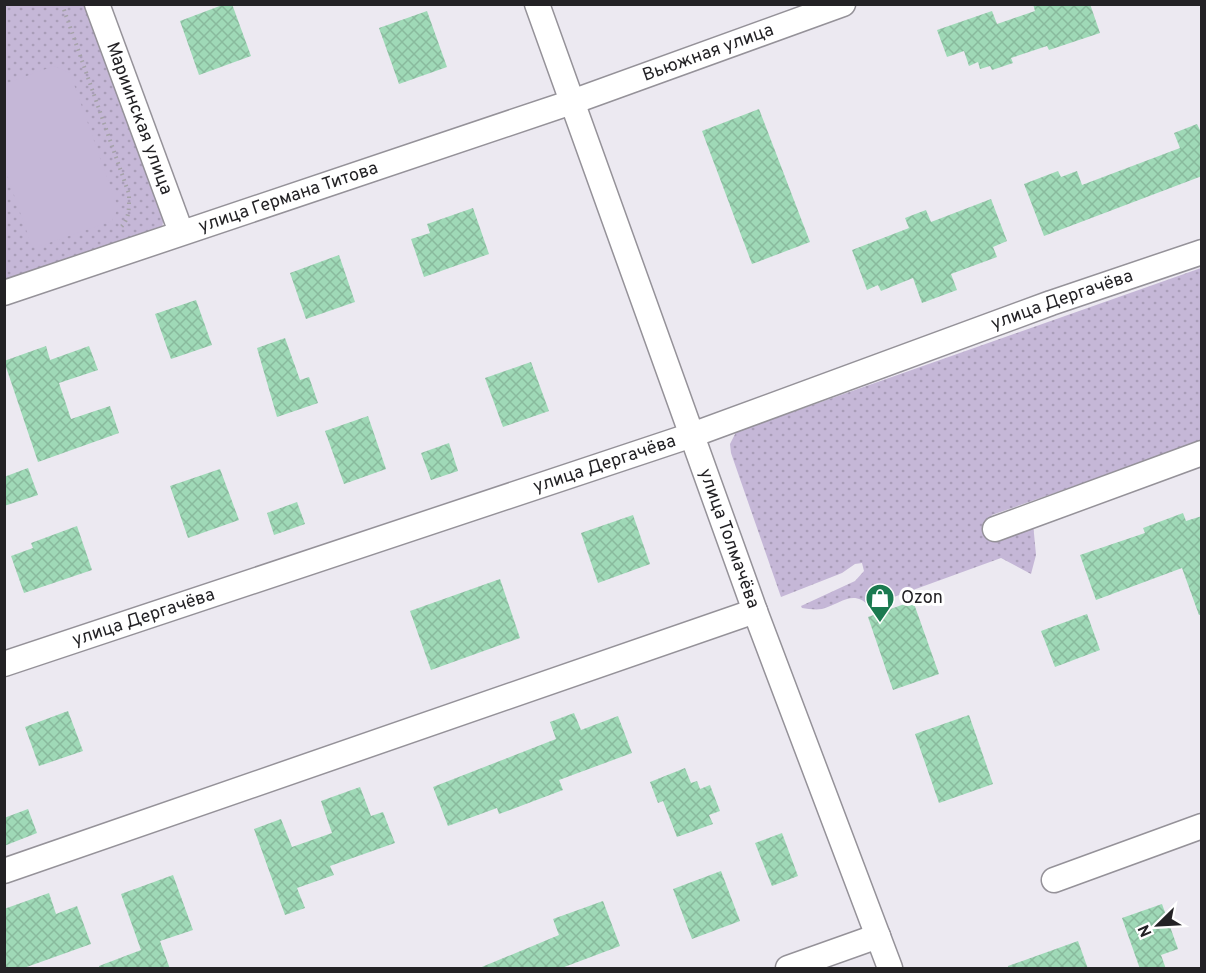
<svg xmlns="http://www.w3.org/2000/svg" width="1206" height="973" font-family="Overpass,sans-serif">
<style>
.grass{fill:url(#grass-dots)}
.pitch{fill:#c5b7d7}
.building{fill:url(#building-cross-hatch)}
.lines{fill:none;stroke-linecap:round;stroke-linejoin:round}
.minor-casing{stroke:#959299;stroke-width:27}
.path{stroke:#a5a2a8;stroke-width:4;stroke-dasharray:1.5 4.5;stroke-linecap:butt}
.minor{stroke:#fff;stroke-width:24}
.labels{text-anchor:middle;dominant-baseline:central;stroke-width:6;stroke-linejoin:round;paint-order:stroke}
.street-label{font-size:18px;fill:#232225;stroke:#fff}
.poi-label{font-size:18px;fill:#232225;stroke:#fff;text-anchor:start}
</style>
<defs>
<pattern id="grass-dots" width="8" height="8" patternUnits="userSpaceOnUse" patternTransform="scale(1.5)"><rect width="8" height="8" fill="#c5b7d7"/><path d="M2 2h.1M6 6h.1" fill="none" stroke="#a99db8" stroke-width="1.8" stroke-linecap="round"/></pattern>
<pattern id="building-cross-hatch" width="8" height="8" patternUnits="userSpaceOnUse" patternTransform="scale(1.5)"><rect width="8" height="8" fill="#9fd9b7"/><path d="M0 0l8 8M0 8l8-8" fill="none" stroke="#89ba9d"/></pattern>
</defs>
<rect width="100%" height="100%" fill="#ece9f1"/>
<!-- grass -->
<g class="grass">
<polygon points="5,5 89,5 164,215 162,229 5,284"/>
<path d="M 1201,268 L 1201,442 L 992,515 L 988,524 L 1033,523 L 1036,555 L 1031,574 L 1001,558 L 869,606 C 853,589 841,604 822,609 C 816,610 808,609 802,608 L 801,606 L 855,581 L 864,571 L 862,563 L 855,564 L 842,573 L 781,597 L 731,453 L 730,444 L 736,432 Z"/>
</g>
<!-- pitch -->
<polygon class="pitch" points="54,66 70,73 118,208 112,221 40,246 30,241 5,169 5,84"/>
<!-- building -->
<g class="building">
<polygon points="225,4 232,4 251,56 199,75 180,21"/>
<polygon points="1033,4 1090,4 1100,33 1049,50 1047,46 1011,58 1013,63 992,70 990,66 980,69 978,62 969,66 964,51 947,57 937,30 992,11 997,24 1035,11"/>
<polygon points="427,11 447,67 399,84 379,28"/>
<polygon points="759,109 810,242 752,264 702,131"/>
<polygon points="1197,124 1202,134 1202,176 1044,236 1024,184 1058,171 1061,177 1077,171 1082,185 1180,148 1174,133"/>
<polygon points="991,199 1007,241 993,247 997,257 951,274 957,290 922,303 913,278 881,291 878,285 867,290 852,250 909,228 905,218 926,210 931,222"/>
<polygon points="473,208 489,254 424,277 411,239 430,233 427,224"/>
<polygon points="339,255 355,302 306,319 290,273"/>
<polygon points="196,300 212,345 171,359 155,314"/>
<polygon points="285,338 300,380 309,377 318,403 277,417 257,348"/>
<polygon points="46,346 50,360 89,346 98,370 59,383 71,419 110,406 119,433 38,462 4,361"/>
<polygon points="531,362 549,411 503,427 485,378"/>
<polygon points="368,416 386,469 344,484 325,431"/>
<polygon points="449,443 458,471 431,480 421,453"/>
<polygon points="28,468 38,495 4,506 4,477"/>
<polygon points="220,469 239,520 188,538 170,486"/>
<polygon points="297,502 305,524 274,535 267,513"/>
<polygon points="1183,513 1186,521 1202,516 1202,615 1199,615 1182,568 1096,600 1080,555 1145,533 1143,528"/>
<polygon points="633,515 650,564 598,583 581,533"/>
<polygon points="77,526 92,570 24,593 11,556 33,548 31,543"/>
<polygon points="500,579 520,638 431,670 410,611"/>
<polygon points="913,601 939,674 893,690 868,617"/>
<polygon points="1087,614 1100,650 1055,667 1041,631"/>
<polygon points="68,711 83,751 39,766 25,727"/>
<polygon points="574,713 581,730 618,716 632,753 559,780 563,790 499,814 497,808 448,826 433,787 556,739 550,722"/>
<polygon points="969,715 993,784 939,803 915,734"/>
<polygon points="685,768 691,783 697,781 700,789 710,785 720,811 709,815 713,824 677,837 663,801 658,803 650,782"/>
<polygon points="360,787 371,816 383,812 395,843 330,866 334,875 297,888 305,908 285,915 254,829 281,819 292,847 332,833 321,801"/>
<polygon points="28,809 37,833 4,846 4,818"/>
<polygon points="782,833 798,876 772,886 755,843"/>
<polygon points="721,871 740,921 692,939 673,889"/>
<polygon points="173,875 193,930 160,941 170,969 99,969 99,966 141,950 121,894"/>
<polygon points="49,893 56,914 77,906 91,944 21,969 4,969 4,909"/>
<polygon points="603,901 620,946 559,969 477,969 559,935 553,919"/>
<polygon points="1162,904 1178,949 1161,955 1166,969 1140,969 1122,918"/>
<polygon points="1078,941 1088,969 1008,969 1008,966"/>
</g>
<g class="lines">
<!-- minor casing -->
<g class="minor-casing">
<g id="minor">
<path id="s1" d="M 97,4 L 181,232"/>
<path id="s2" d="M 537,4 L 755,611 L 890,968"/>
<path id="s3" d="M 4,293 L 572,102 L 843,4"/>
<polyline points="995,529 1202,453"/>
<path id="s4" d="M 4,664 L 692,435 L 1051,303 L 1202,252"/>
<polyline points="4,871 755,611"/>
<polyline points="1054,880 1202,826"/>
<polyline points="788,968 878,936"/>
</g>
</g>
<!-- path -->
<path class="path" d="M 62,4 L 129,194 C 129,206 130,218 121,227"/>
<!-- minor -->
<use href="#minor" class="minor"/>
</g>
<!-- icons -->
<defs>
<g id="shop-pin" transform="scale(1.5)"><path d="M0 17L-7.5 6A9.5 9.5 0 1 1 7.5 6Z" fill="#1b7a50" stroke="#fff"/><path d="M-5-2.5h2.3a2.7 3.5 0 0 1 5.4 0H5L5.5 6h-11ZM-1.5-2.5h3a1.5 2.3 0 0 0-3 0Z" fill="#fff"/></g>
</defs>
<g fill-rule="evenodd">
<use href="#shop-pin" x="880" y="598"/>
</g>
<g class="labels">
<!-- street labels -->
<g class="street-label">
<text stroke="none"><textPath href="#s3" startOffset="744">Вьюжная улица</textPath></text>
<text stroke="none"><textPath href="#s1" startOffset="122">Мариинская улица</textPath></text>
<text stroke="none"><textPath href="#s3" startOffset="300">улица Германа Титова</textPath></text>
<text stroke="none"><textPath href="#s4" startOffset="1119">улица Дергачёва</textPath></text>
<text stroke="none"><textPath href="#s4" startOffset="633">улица Дергачёва</textPath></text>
<text stroke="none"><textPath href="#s2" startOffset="568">улица Толмачёва</textPath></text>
<text stroke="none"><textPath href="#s4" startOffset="147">улица Дергачёва</textPath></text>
</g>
<!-- poi labels -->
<g class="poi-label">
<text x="901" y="598">Ozon</text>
</g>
</g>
<!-- border -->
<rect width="1206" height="973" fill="none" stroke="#232225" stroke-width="12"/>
<!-- north arrow -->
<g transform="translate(1158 925) rotate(246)" stroke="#ffffff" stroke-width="4.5" paint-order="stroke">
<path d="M0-4.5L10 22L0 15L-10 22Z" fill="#232225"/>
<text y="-9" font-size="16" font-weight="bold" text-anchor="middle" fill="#232225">N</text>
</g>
</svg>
